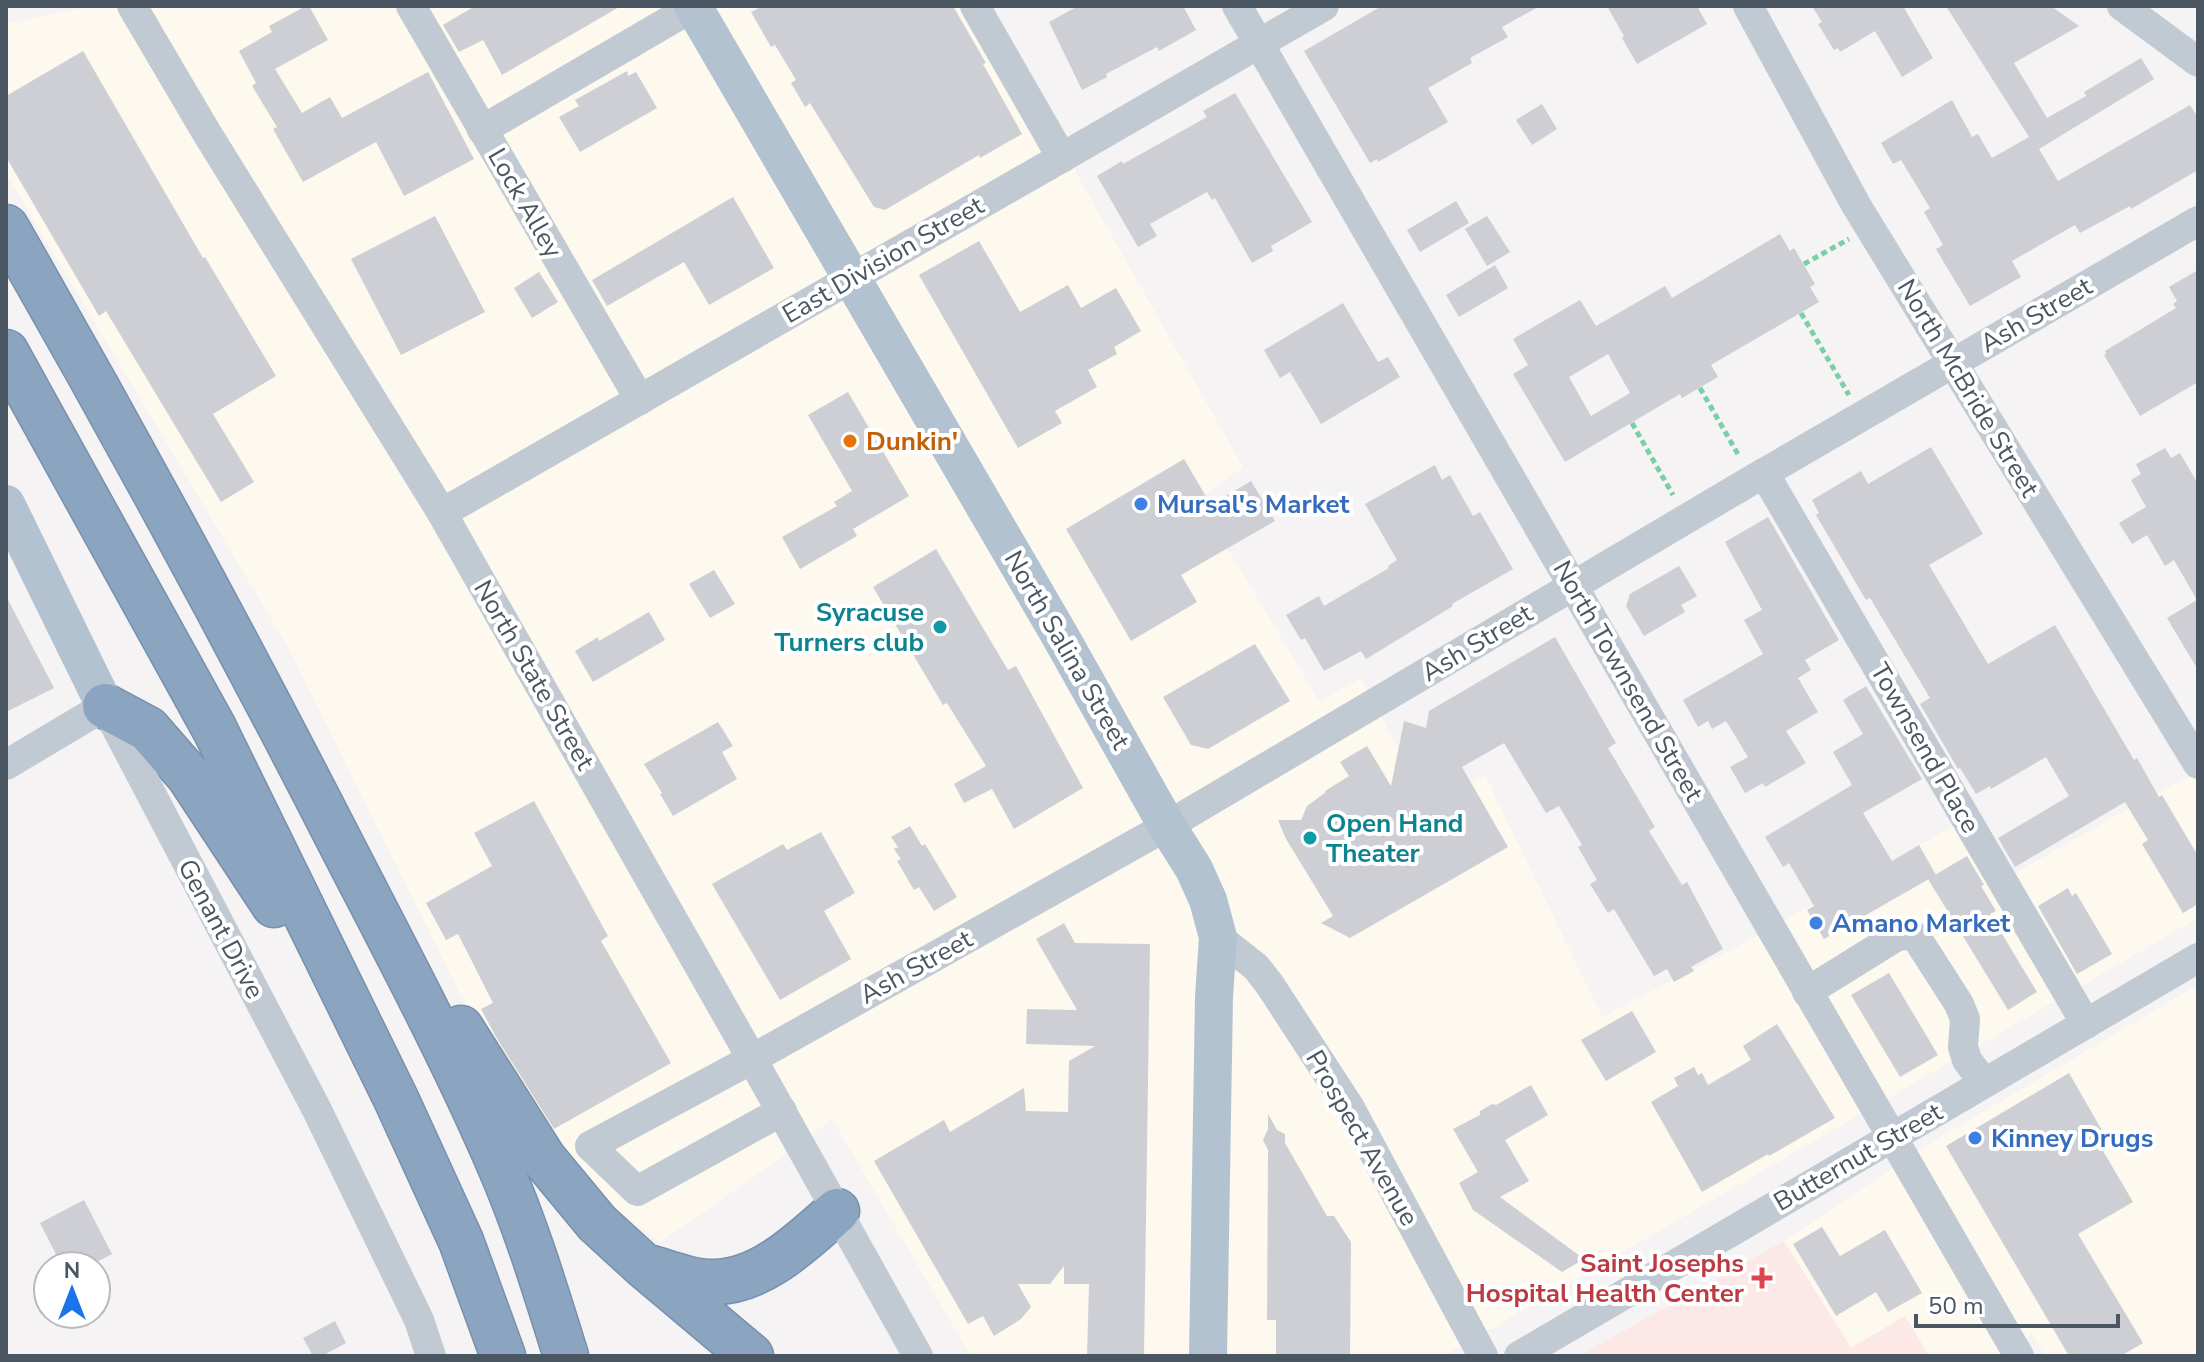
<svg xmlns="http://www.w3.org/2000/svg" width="2204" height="1362" font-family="'Nunito Sans',sans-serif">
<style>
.commercial{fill:#fdf9ef}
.medical{fill:#fce8e6}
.building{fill:#cdcfd5;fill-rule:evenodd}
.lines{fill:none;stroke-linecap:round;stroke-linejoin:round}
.highway-casing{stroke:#7690ad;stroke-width:47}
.path{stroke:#7ad0a6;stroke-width:5;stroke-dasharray:6 4;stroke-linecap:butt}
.minor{stroke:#c1cad2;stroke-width:30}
.major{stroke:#b3c2d1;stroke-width:38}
.highway{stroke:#8ba5c1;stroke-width:44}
.food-dot{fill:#e8710a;stroke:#fff;stroke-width:3}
.shop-dot{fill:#3f7fe0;stroke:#fff;stroke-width:3}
.culture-dot{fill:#0f9aa8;stroke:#fff;stroke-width:3}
.health-dot{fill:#e0444e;stroke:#fff;stroke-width:3}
.labels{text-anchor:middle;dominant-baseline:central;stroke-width:8;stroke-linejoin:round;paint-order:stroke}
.street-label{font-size:26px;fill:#4a5661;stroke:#fff}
.food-label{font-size:26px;font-weight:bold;fill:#c56008;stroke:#fff;text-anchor:start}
.shop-label{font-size:26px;font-weight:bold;fill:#366cbe;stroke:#fff;text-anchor:start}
.culture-label{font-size:26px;font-weight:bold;fill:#0d838f;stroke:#fff;text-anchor:end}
.health-label{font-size:26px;font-weight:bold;fill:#be3a42;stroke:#fff;text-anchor:end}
</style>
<rect width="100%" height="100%" fill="#f5f3f3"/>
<!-- commercial -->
<g class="commercial">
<polygon points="92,6 988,6 1051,114 1079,178 1243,467 1198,499 1319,701 1361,679 1426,801 1485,775 1602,1017 1744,943 1955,825 1994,885 2162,790 2198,773 2198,918 1444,1356 971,1356 832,1119 767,1168 660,1242 620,1212 531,1124 464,1002 288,647 6,173 6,24"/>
<polygon points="2198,985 2198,1356 2045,1356 2032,1334 2006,1356 1929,1356 1905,1316 1851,1348 1784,1241 1922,1148"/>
</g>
<!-- medical -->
<polygon class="medical" points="1784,1241 1851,1348 1905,1316 1929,1356 1579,1356"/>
<!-- building -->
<g class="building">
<polygon points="306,6 309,6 328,40 275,69 302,113 330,97 342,118 428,72 474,159 404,196 376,142 303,182 273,129 277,127 252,86 256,83 239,51 272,32 269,26"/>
<polygon points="475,6 621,6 502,75 483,40 459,52 443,25"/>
<polygon points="763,6 953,6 986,63 983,64 1022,134 980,158 979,155 885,210 874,207 810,103 805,107 791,83 796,80 775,45 771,47 751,12"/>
<polygon points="1078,6 1183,6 1196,30 1159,51 1157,47 1106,74 1107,77 1082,90 1049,22"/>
<polygon points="1382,6 1540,6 1502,27 1508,37 1470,58 1472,63 1428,88 1448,122 1378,162 1377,159 1370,163 1304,51"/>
<polygon points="1607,6 1697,6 1707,24 1637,64 1622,38 1624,36"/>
<polygon points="1812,6 1903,6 1933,58 1902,77 1875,31 1840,52 1838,48 1834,50 1818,24 1822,22"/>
<polygon points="1946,6 2051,6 2079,26 2014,63 2047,118 2086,96 2084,92 2141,58 2154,79 2039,149 2058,181 2190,105 2198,118 2198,170 2131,209 2130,206 2080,233 2075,225 2012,261 2021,277 1970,306 1936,249 1943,245 1924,212 1930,208 1901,160 1893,164 1881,143 1952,100 1972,137 1978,134 1992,158 2029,137"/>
<polygon points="83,51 203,258 205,257 276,376 213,414 254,482 221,502 106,311 99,316 6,157 6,96"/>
<polygon points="627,71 628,76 636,72 657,108 580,152 559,117 579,106 575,100"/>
<polygon points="1235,93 1312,222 1271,246 1273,251 1252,263 1215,198 1212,200 1207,192 1150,224 1157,236 1138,247 1097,176 1122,161 1123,164 1207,117 1203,111"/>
<polygon points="1542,104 1557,129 1532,145 1516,120"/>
<polygon points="733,197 774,268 709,305 684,262 607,306 592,280"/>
<polygon points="1456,201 1469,223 1420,252 1407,230"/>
<polygon points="435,216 485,312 401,355 351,259"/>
<polygon points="1487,216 1510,252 1487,266 1465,229"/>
<path d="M 1780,234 L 1790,251 L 1794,248 L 1815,284 L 1810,287 L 1819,302 L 1711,365 L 1718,377 L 1682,398 L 1680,394 L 1565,462 L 1513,374 L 1528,365 L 1513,339 L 1580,300 L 1596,326 L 1665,286 L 1672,298 ZM 1608,354 L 1630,393 L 1591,416 L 1569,377 Z"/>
<polygon points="979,241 1020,312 1068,285 1081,308 1116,288 1141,331 1114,347 1117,354 1088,370 1097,387 1055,411 1062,423 1018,448 919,275"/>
<polygon points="1495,265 1508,288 1459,317 1446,295"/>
<polygon points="2198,270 2198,382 2140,416 2104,355 2106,354 2105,351 2176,308 2173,304 2177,301 2169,287"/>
<polygon points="539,272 558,302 532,318 514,288"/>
<polygon points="1343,303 1378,362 1388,357 1400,377 1321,424 1290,372 1280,378 1264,350"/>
<polygon points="848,392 909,496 853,529 857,536 800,569 782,537 837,506 834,502 852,491 808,415"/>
<polygon points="1931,447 1983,534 1929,565 1988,664 2055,625 2134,760 2137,758 2159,797 2162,795 2198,856 2198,904 2183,913 2142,844 2148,840 2125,802 2015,867 1998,838 2069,796 2046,757 1991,789 1990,786 1976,794 1960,768 1958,769 1920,704 1930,698 1870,598 1866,600 1816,515 1819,513 1812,500 1861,471 1868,484"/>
<polygon points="2165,448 2171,458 2180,453 2198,484 2198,670 2167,618 2197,600 2174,560 2165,566 2147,535 2132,544 2119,523 2146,507 2131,480 2141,474 2136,464"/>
<polygon points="1184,459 1211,505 1251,481 1275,521 1181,575 1197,602 1131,641 1066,529"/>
<polygon points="1435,465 1442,480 1450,475 1473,516 1480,512 1513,569 1452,604 1453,606 1366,659 1361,651 1324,671 1305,638 1301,640 1286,615 1319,596 1324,606 1389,568 1388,566 1397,560 1365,504"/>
<polygon points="1768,517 1839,640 1805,660 1811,670 1798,678 1818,712 1786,731 1806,763 1765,787 1763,783 1745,793 1730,767 1748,757 1726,721 1712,729 1708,721 1698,727 1683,700 1763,654 1744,620 1762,610 1725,542"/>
<polygon points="936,549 1008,670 1016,666 1083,788 1014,829 992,789 964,803 954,784 986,766 947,703 943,705 873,587"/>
<polygon points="1679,566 1697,596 1681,605 1685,612 1644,636 1626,606 1630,594"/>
<polygon points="714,570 735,604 710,618 689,584"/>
<polygon points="6,596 54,688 6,712"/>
<polygon points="649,612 665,640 593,682 575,651 598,637 599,641"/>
<polygon points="1555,637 1616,743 1608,748 1655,827 1649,831 1682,885 1687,882 1723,949 1691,967 1694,971 1674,982 1667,969 1654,976 1614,909 1608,913 1590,884 1597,880 1578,847 1582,845 1559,806 1546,813 1504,743 1462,767 1508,847 1350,938 1321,923 1333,916 1286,839 1278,820 1301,820 1307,806 1326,792 1325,791 1349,776 1340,762 1367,746 1391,786 1404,721 1426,728 1429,711"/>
<polygon points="1255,644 1290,701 1208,749 1191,745 1163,697"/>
<polygon points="1866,686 1922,779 1863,813 1892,861 1919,845 1936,875 1824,939 1807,910 1814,906 1789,863 1783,867 1765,837 1852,785 1833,752 1863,734 1843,700"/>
<polygon points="718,722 733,746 722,752 737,779 673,816 660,794 662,793 644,764"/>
<polygon points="534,801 608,936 601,941 671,1063 554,1129 496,1037 481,1009 493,1003 458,934 446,940 426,903 492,866 474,833"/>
<polygon points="910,826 922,846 925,844 957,897 934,911 919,887 914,890 897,861 901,859 894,849 898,847 891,837"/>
<polygon points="821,832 855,893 824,911 851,959 780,1000 712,884 783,844 787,850"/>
<polygon points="1967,856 1984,885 1981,886 1996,911 1990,914 2037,992 2008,1010 1928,879"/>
<polygon points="2068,888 2072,896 2076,893 2112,954 2077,974 2038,906"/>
<polygon points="1064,923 1075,943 1150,944 1144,1356 1087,1356 1089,1284 1064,1284 1064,1266 1050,1284 1018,1284 1031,1307 1021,1319 994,1336 983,1316 968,1324 874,1161 944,1120 950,1132 1024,1088 1026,1111 1068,1112 1069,1061 1095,1046 1026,1044 1027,1009 1077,1010 1036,939"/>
<polygon points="1889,973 1938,1055 1900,1077 1851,995"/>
<polygon points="1632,1011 1656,1052 1606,1081 1581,1040"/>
<polygon points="1777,1024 1835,1118 1769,1156 1768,1154 1702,1192 1651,1102 1678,1086 1674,1078 1694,1067 1698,1075 1702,1073 1708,1085 1751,1060 1743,1046"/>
<polygon points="2069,1073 2107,1139 2099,1144 2133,1202 2078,1234 2143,1343 2121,1356 2069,1356 1946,1146"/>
<polygon points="1531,1085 1548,1115 1505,1140 1529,1181 1500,1197 1584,1259 1562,1272 1473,1210 1459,1183 1478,1172 1453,1129 1480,1115 1480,1111 1492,1104 1496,1105"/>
<polygon points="1268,1114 1277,1130 1285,1134 1285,1143 1327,1216 1334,1216 1351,1242 1350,1356 1276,1356 1276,1320 1267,1320 1268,1150 1263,1140 1268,1129"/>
<polygon points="84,1200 112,1254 89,1266 62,1266 40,1223"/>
<polygon points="1822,1227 1840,1256 1885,1230 1922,1293 1888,1312 1876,1292 1836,1316 1793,1244"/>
<polygon points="335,1321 346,1343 322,1356 313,1356 303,1338"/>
</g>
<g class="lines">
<!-- highway casing -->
<g class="highway-casing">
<g id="highway">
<path d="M 6,227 C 122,429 233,633 339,840 C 394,947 452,1055 499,1164 C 526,1226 546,1292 566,1356"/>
<polyline points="6,352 214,728 396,1099 461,1241 503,1356"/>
<polyline points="105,706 148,729 189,776 274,905"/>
<polyline points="461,1028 544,1159 597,1223 644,1266 751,1356"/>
<path d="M 652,1268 C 672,1274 692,1282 713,1282 C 761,1283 804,1240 837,1211"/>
</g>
</g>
<!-- path -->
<g class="path">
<polyline points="1804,264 1849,239"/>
<polyline points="1801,313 1849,395"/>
<polyline points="1700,388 1739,456"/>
<polyline points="1632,423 1673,495"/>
</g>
<!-- minor -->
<g class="minor">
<polyline points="132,6 205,130 442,513 752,1059 918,1356"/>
<polyline points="411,6 640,400"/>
<polyline points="975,6 1062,158"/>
<polyline points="1237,6 2019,1356"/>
<polyline points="1748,6 1856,205 2198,764"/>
<polyline points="2122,6 2198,62"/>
<polyline points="482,130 693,7"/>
<polyline points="1764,473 2086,1024"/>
<polyline points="442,513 1049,165 1324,6"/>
<polyline points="6,765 105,706 316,1108 419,1320 431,1356"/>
<polyline points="1218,937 1256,967 1270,985 1350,1108 1483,1356"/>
<polyline points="1807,992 1897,936 1908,935 1916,937 1959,1004 1965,1019 1963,1047 1967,1060 1984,1083"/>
<polyline points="782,1111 637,1191 590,1146 752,1059 1167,826 1752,480 2198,221"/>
<polyline points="1519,1356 2198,958"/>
</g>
<!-- major -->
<g class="major">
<polyline points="693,6 1059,634 1167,826 1194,869 1208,900 1218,937 1214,997 1208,1356"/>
<polyline points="6,504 105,706"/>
</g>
<!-- highway -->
<use href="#highway" class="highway"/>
</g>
<!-- markers -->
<circle class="food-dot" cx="850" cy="441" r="8"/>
<g class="shop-dot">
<circle cx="1141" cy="504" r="8"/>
<circle cx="1816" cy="923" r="8"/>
<circle cx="1975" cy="1138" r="8"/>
</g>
<g class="culture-dot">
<circle cx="940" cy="627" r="8"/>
<circle cx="1310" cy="838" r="8"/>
</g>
<path class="health-dot" d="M1758 1266h8v8h8v8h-8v8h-8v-8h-8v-8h8z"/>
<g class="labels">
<!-- street labels -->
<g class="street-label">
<text transform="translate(525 203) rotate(60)">Lock Alley</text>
<text transform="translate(883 260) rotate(-30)">East Division Street</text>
<text transform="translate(2036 315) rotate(-30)">Ash Street</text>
<text transform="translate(1968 388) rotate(59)">North McBride Street</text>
<text transform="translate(1477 643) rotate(-31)">Ash Street</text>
<text transform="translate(1067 650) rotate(60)">North Salina Street</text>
<text transform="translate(534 675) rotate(60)">North State Street</text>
<text transform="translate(1628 681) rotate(60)">North Townsend Street</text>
<text transform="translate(1925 748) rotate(60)">Townsend Place</text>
<text transform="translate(221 929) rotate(62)">Genant Drive</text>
<text transform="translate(916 967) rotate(-29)">Ash Street</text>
<text transform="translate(1362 1138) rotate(60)">Prospect Avenue</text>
<text transform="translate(1858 1157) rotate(-30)">Butternut Street</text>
</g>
<!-- food labels -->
<g class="food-label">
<text x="866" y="441">Dunkin'</text>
</g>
<!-- shop labels -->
<g class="shop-label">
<text x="1157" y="504">Mursal's Market</text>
<text x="1832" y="923">Amano Market</text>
<text x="1991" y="1138">Kinney Drugs</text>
</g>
<!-- culture labels -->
<g class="culture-label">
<text x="924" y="612">Syracuse<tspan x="924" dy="30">Turners club</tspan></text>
<text x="1326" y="823" text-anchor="start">Open Hand<tspan x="1326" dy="30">Theater</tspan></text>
</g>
<!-- health labels -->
<g class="health-label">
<text x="1744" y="1263">Saint Josephs<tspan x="1744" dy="30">Hospital Health Center</tspan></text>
</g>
</g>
<!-- border -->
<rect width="2204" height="1362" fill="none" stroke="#4a5661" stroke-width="16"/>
<!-- north arrow -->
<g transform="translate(72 1290)"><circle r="38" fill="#ffffff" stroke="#b7bbc0" stroke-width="2"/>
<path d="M0-6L14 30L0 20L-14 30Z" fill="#1a73e8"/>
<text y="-12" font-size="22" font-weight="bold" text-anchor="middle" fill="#4a5661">N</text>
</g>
<!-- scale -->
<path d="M1916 1314v12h202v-12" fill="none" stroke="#4a5661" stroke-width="4"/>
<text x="1928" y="1314" font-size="24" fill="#4a5661" stroke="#ffffff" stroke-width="6" paint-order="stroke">50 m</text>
</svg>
